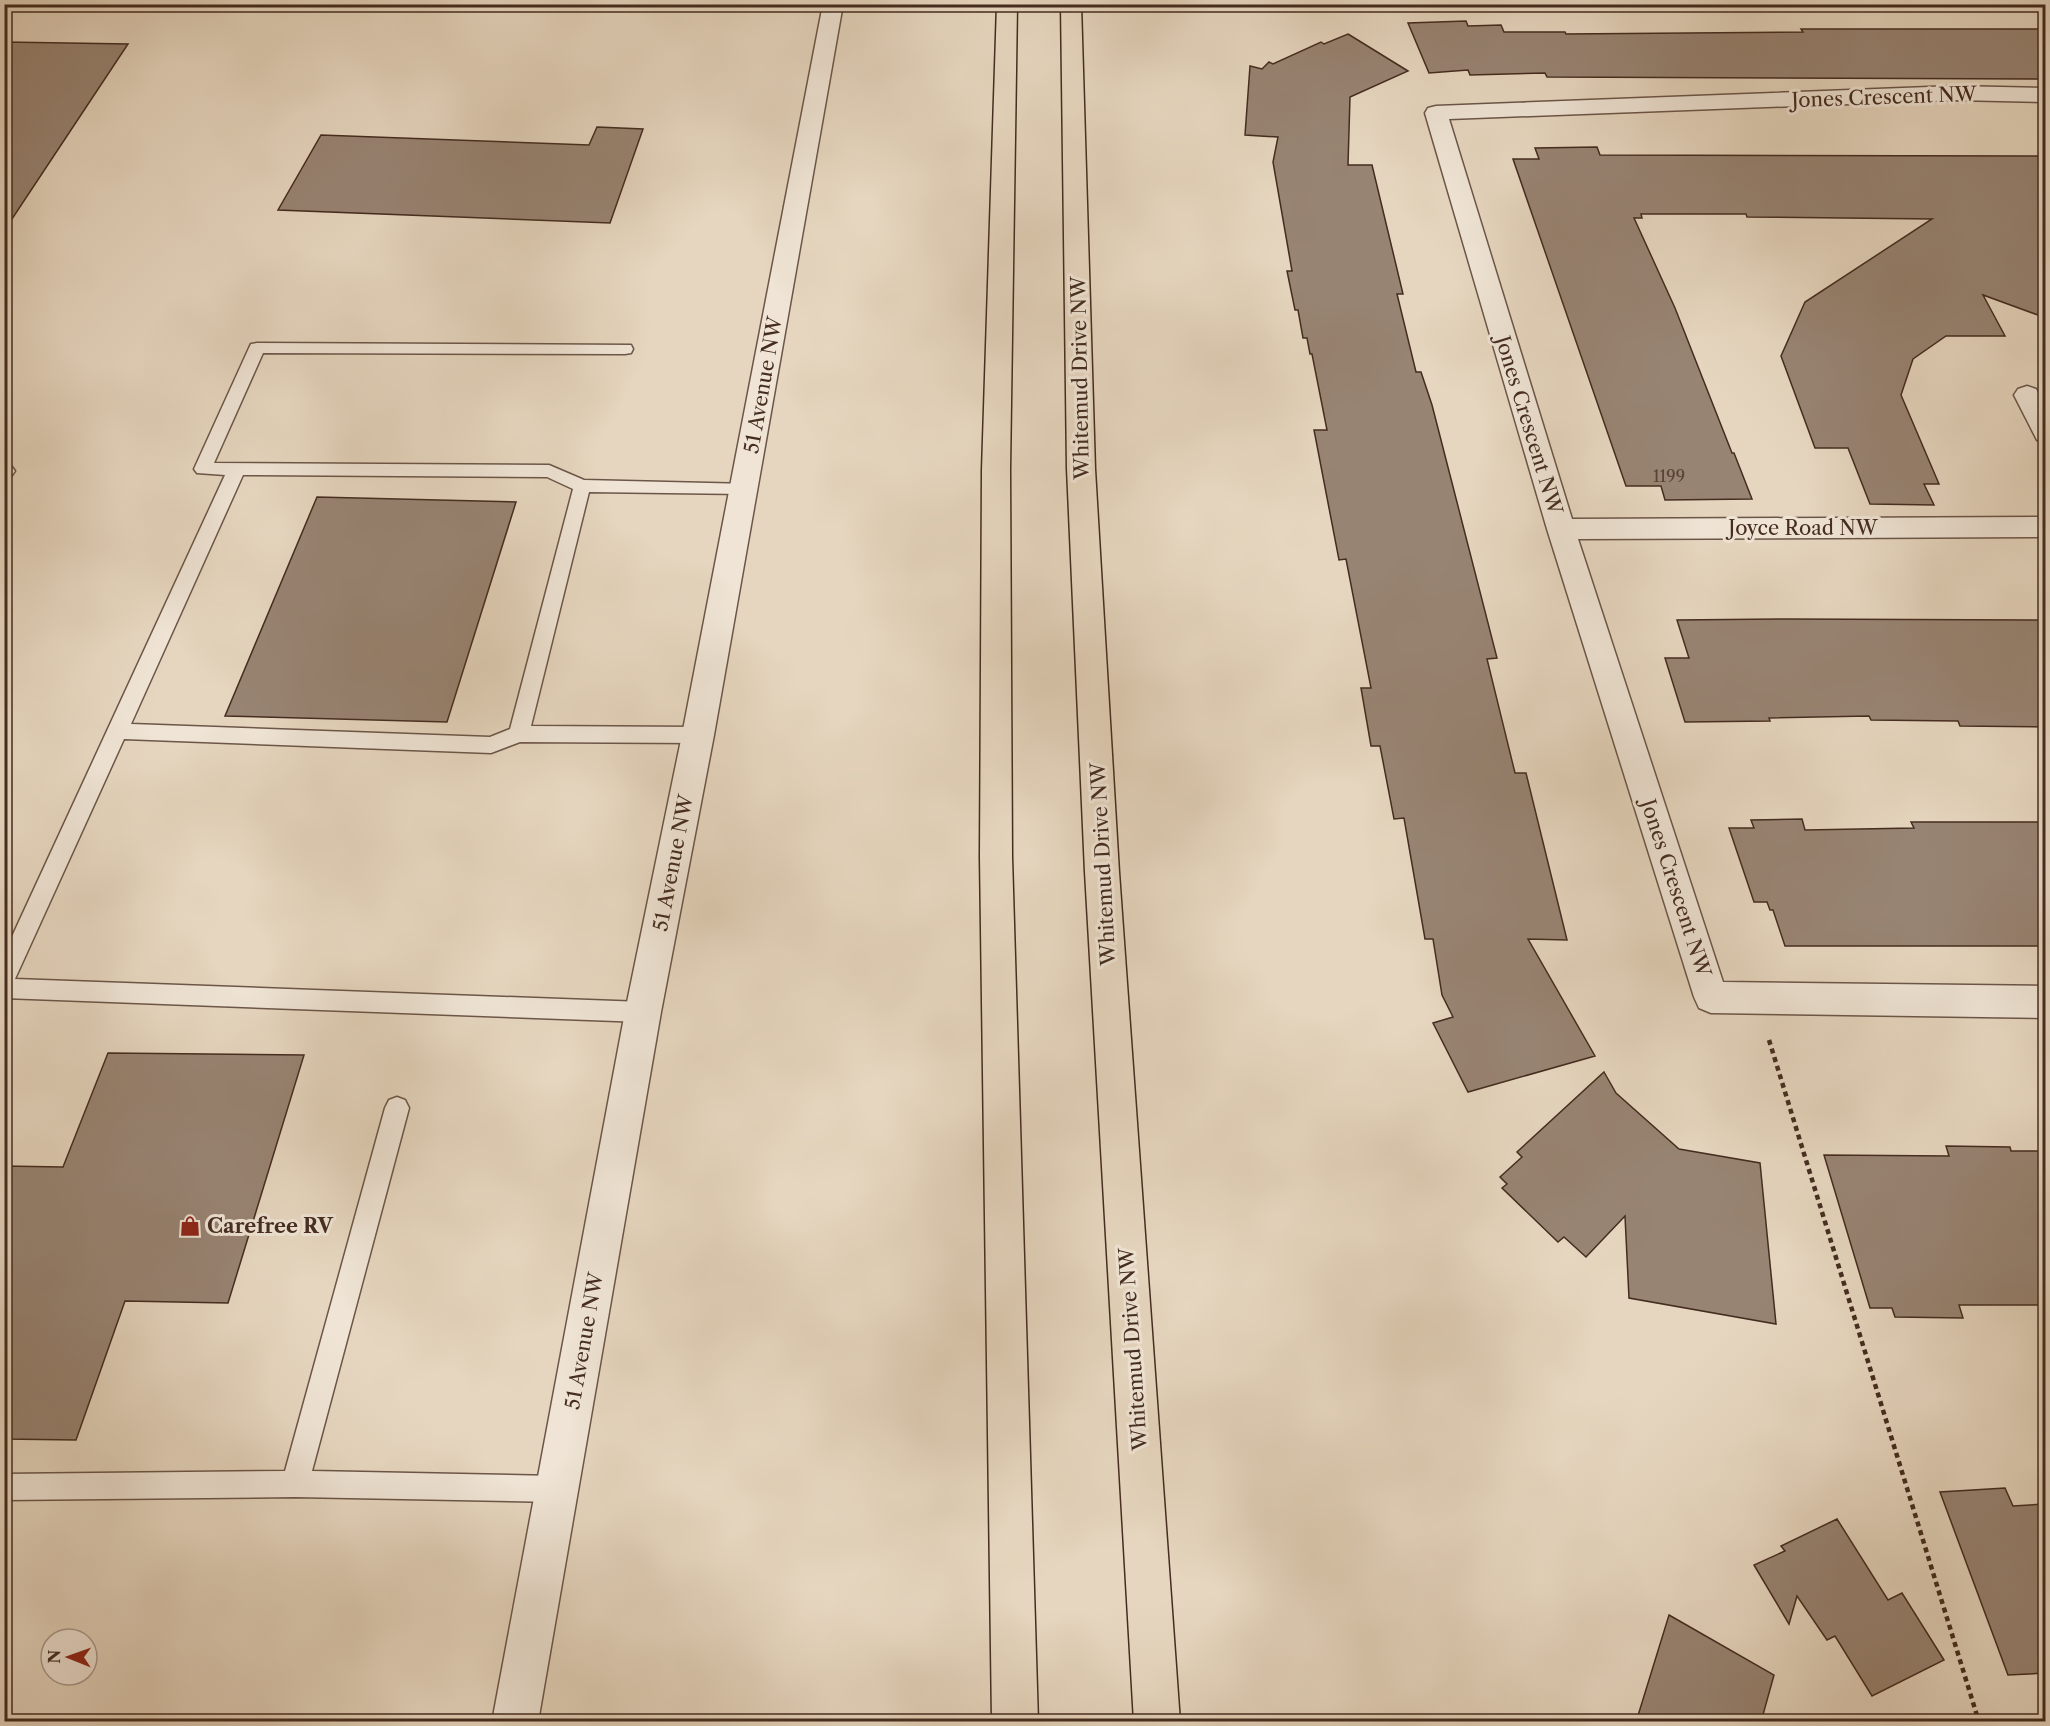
<svg xmlns="http://www.w3.org/2000/svg" width="2050" height="1726" font-family="'Libre Caslon Text',serif">
<style>
.building{fill:#988473;stroke:#442c20;stroke-width:1.5}
.lines{fill:none;stroke-linecap:round;stroke-linejoin:round}
.service-casing{stroke:#6c5648;stroke-width:3}
.minor-casing{stroke:#6c5648;stroke-width:3}
.motorway-casing{stroke:#442c20;stroke-width:3}
.path{stroke:#442c20;stroke-width:4.5;stroke-dasharray:5 4;stroke-linecap:butt}
.service{fill:#efe4d5;fill-rule:evenodd}
.minor{fill:#efe4d5;fill-rule:evenodd}
.motorway{fill:#e6d6bf;fill-rule:evenodd}
.labels{text-anchor:middle;dominant-baseline:central;stroke-width:6;stroke-linejoin:round;paint-order:stroke}
.number-label{font-size:16px;fill:#594235}
.street-label{font-size:20px;fill:#442c20;stroke:#efe4d5}
.poi-label{font-size:20px;font-weight:bold;fill:#442c20;stroke:#efe4d5;text-anchor:start}
</style>
<rect width="100%" height="100%" fill="#e6d6bf"/>
<filter id="stains"><feTurbulence type="fractalNoise" baseFrequency=".00333" numOctaves="4"/><feColorMatrix values="0 0 0 0 .2 0 0 0 0 .09 0 0 0 0 .02 0 0 0 .5 -.17"/></filter>
<radialGradient id="worn" r=".72"><stop offset=".6" stop-color="#630" stop-opacity="0"/><stop offset="1" stop-color="#630" stop-opacity=".3"/></radialGradient>
<!-- building -->
<g class="building">
<polygon points="1466,21 1468,26 1501,25 1504,32 1565,32 1566,34 1803,32 1801,29 2046,29 2046,79 1547,77 1545,73 1470,75 1468,70 1429,73 1408,23"/>
<polygon points="1348,34 1408,71 1350,97 1348,165 1372,165 1403,294 1397,294 1416,372 1421,372 1432,405 1497,658 1487,659 1515,773 1526,773 1567,940 1528,939 1595,1056 1468,1092 1433,1023 1453,1017 1442,995 1433,939 1425,939 1404,818 1394,819 1380,746 1371,746 1361,688 1371,688 1346,559 1339,560 1314,430 1327,430 1312,354 1310,354 1307,338 1303,338 1298,310 1295,310 1287,271 1292,271 1273,162 1278,137 1245,135 1250,66 1262,69 1269,62 1273,64 1321,42 1324,44"/>
<polygon points="4,42 128,44 4,231"/>
<polygon points="597,127 643,129 610,223 278,210 321,135 589,145"/>
<polygon points="1597,147 1600,155 2046,156 2046,318 1983,295 2005,336 1946,336 1913,359 1901,395 1939,484 1924,484 1934,505 1870,504 1848,448 1815,448 1781,356 1805,302 1932,219 1747,217 1746,214 1641,214 1642,218 1634,218 1675,308 1732,453 1734,453 1752,499 1665,500 1661,486 1626,486 1513,159 1539,159 1535,148"/>
<polygon points="317,497 516,502 447,722 225,716"/>
<polygon points="1785,619 2046,620 2046,727 1960,726 1958,721 1871,720 1869,716 1769,718 1770,721 1685,722 1665,658 1689,658 1677,620"/>
<polygon points="1802,819 1805,830 1914,828 1911,822 2046,822 2046,946 1785,946 1773,910 1770,910 1767,902 1754,902 1729,828 1754,828 1751,820"/>
<polygon points="108,1053 304,1055 228,1303 125,1301 76,1440 4,1439 4,1166 63,1167"/>
<polygon points="1604,1072 1616,1093 1679,1149 1760,1163 1776,1324 1629,1298 1625,1216 1586,1257 1564,1237 1558,1242 1502,1188 1507,1184 1500,1177 1522,1157 1517,1152"/>
<polygon points="1946,1146 2010,1147 2011,1151 2046,1151 2046,1305 1959,1305 1963,1318 1895,1317 1892,1308 1870,1308 1824,1155 1949,1156"/>
<polygon points="2005,1488 2013,1506 2046,1504 2046,1673 2008,1675 1940,1492"/>
<polygon points="1837,1519 1888,1600 1902,1593 1944,1660 1872,1696 1835,1636 1827,1640 1797,1596 1789,1624 1754,1565 1785,1551 1781,1546"/>
<polygon points="1669,1615 1774,1675 1761,1722 1636,1722"/>
</g>
<g class="lines">
<!-- service casing -->
<g class="service-casing">
<g id="service">
<path d="M 257,343 L 631,345 L 633,349 L 631,353 L 625,354 L 263,353 L 214,463 L 549,465 L 584,480 L 750,484 L 753,488 L 750,492 L 744,494 L 589,492 L 531,726 L 698,727 L 705,729 L 708,735 L 705,741 L 698,743 L 520,742 L 491,753 L 124,739 L 15,979 L 643,1002 L 651,1005 L 654,1012 L 651,1019 L 643,1022 L 4,998 L 4,954 L 225,475 L 197,473 L 194,469 L 249,348 L 251,344 ZM 243,475 L 547,477 L 573,489 L 510,729 L 490,737 L 131,724 Z"/>
<polygon points="4,465 12,467 15,471 10,478 4,480"/>
<polygon points="397,1097 405,1100 409,1108 312,1471 557,1476 566,1480 570,1489 566,1498 557,1502 295,1497 4,1500 4,1474 285,1471 385,1108 389,1100"/>
</g>
</g>
<!-- minor casing -->
<g class="minor-casing">
<g id="minor">
<polygon points="823,4 843,4 714,735 661,1012 538,1722 492,1722 625,1012 682,735"/>
<polygon points="1955,86 2046,88 2046,102 1955,100 1449,119 1572,519 2046,517 2046,537 1578,539 1723,982 2046,986 2046,1018 1711,1013 1699,1008 1694,997 1547,529 1425,113 1428,108 1436,106"/>
<polygon points="2027,386 2036,389 2046,406 2046,443 2037,440 2014,395 2018,389"/>
</g>
</g>
<!-- motorway casing -->
<g class="motorway-casing">
<g id="motorway">
<polygon points="997,4 1017,4 1010,470 1012,857 1038,1722 992,1722 980,857 982,470"/>
<polygon points="1061,4 1081,4 1095,469 1119,872 1180,1722 1134,1722 1085,872 1067,469"/>
</g>
</g>
<!-- path -->
<polyline class="path" points="1769,1040 1979,1722"/>
<!-- service -->
<use href="#service" class="service"/>
<!-- minor -->
<use href="#minor" class="minor"/>
<!-- motorway -->
<use href="#motorway" class="motorway"/>
</g>
<!-- icons -->
<defs>
<g id="shop-bare" transform="scale(1.62)"><path d="M-5-2.5h2.3a2.7 3.5 0 0 1 5.4 0H5L5.5 6h-11ZM-1.5-2.5h3a1.5 2.3 0 0 0-3 0Z" fill="#8f2418" stroke="#efe4d5" stroke-width="2.5" paint-order="stroke"/></g>
</defs>
<g fill-rule="evenodd">
<use href="#shop-bare" x="190" y="1226"/>
</g>
<g class="labels">
<!-- number labels -->
<g class="number-label">
<text x="1669" y="476">1199</text>
</g>
<!-- street labels -->
<g class="street-label">
<text transform="translate(1884 97) rotate(-2)">Jones Crescent NW</text>
<text transform="translate(1080 378) rotate(-91)">Whitemud Drive NW</text>
<text transform="translate(763 385) rotate(-80)">51 Avenue NW</text>
<text transform="translate(1529 425) rotate(73)">Jones Crescent NW</text>
<text x="1803" y="528">Joyce Road NW</text>
<text transform="translate(673 863) rotate(-79)">51 Avenue NW</text>
<text transform="translate(1103 864) rotate(-93)">Whitemud Drive NW</text>
<text transform="translate(1676 888) rotate(72)">Jones Crescent NW</text>
<text transform="translate(584 1341) rotate(-80)">51 Avenue NW</text>
<text transform="translate(1133 1349) rotate(-94)">Whitemud Drive NW</text>
</g>
<!-- poi labels -->
<g class="poi-label">
<text x="207" y="1226">Carefree RV</text>
</g>
</g>
<!-- margin -->
<rect width="2050" height="1726" fill="none" stroke="#e6d6bf" stroke-width="24"/>
<rect x="6" y="6" width="2038" height="1714" fill="none" stroke="#442c20" stroke-width="3"/>
<rect x="12" y="12" width="2026" height="1702" fill="none" stroke="#442c20" stroke-width="1.5"/>
<!-- north arrow -->
<g transform="translate(69 1657) rotate(271)"><circle r="28" fill="#efe4d5" stroke="#ab9a8d" stroke-width="1.5"/>
<path d="M0-4.5L10 22L0 15L-10 22Z" fill="#8f2418"/>
<text y="-9" font-size="16" font-weight="bold" text-anchor="middle" fill="#442c20">N</text>
</g>
<rect width="100%" height="100%" filter="url(#stains)"/>
<rect width="100%" height="100%" fill="url(#worn)"/>
</svg>
